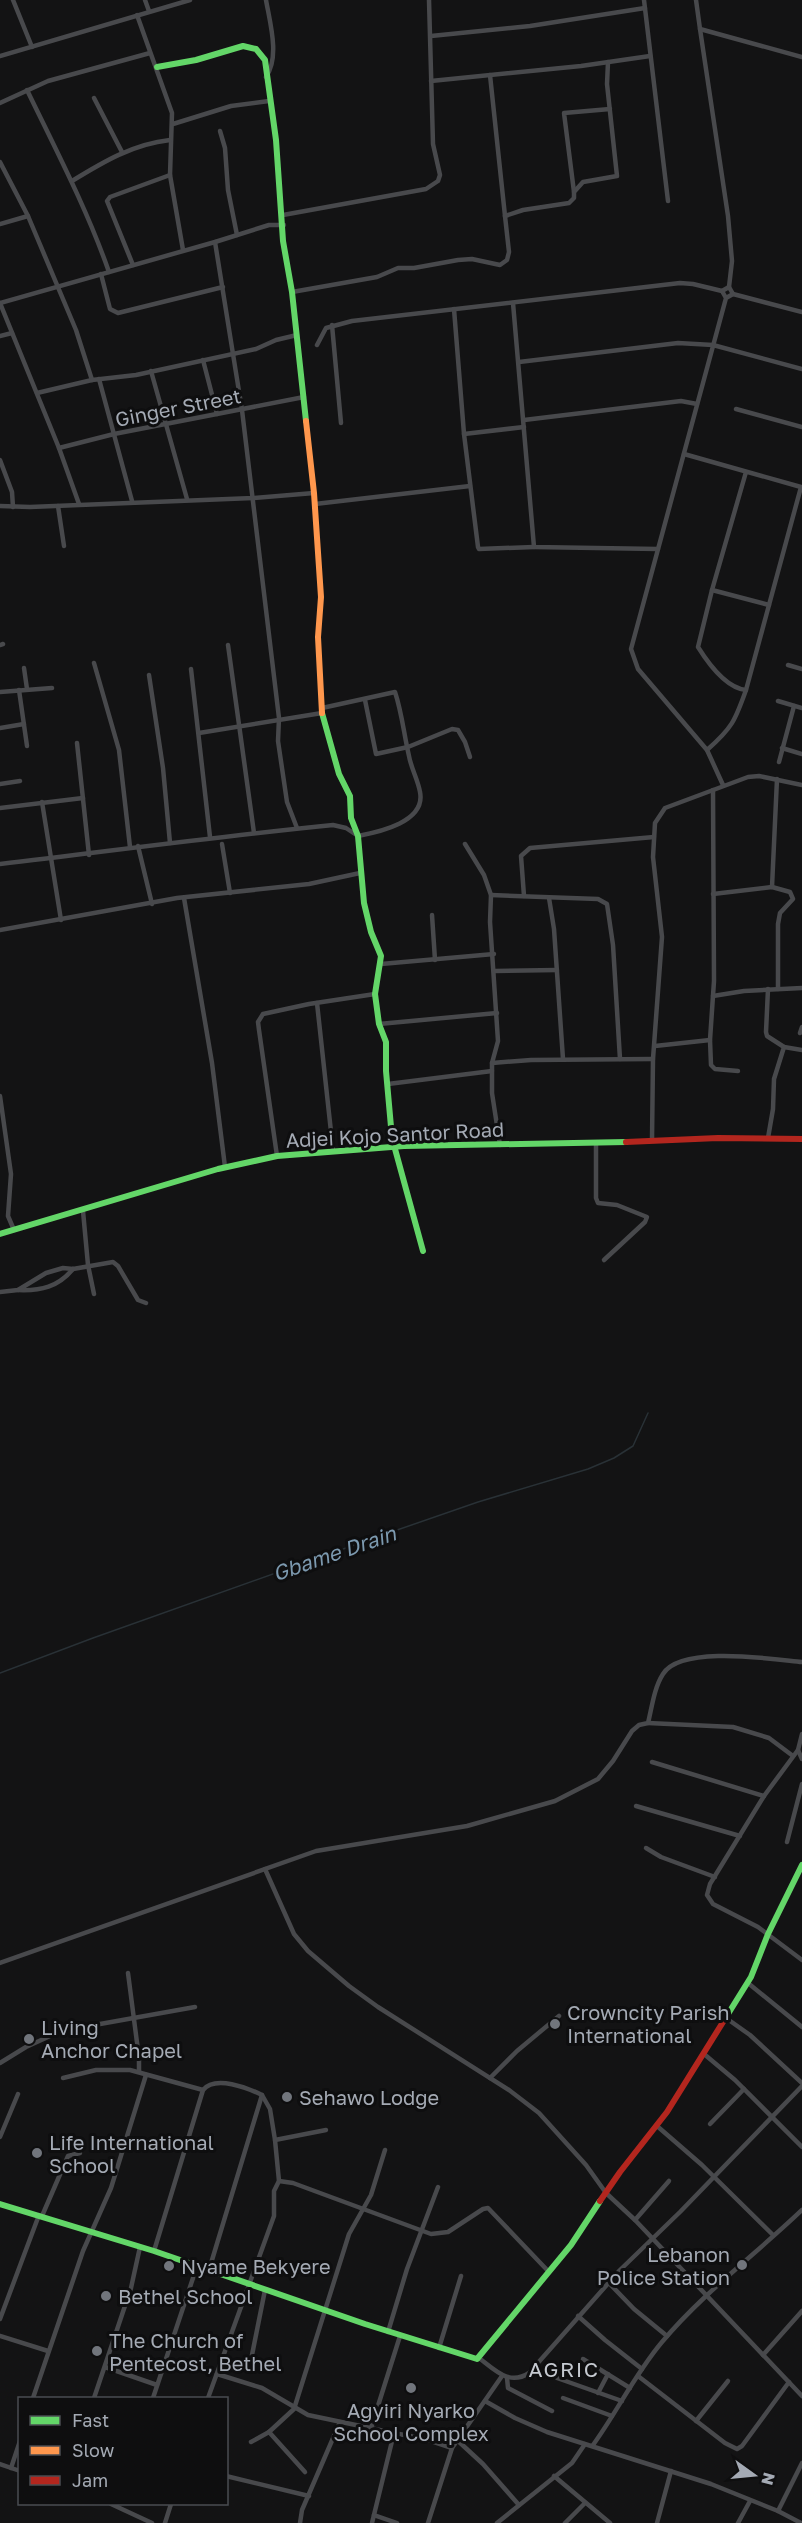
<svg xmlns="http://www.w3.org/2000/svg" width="802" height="2523" font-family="'Golos Text',sans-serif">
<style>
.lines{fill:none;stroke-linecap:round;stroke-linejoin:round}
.stream{stroke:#293136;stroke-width:1.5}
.street{stroke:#48494c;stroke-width:4.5}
.fast{stroke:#63d668;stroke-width:6}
.slow{stroke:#ff974d;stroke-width:6}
.jam{stroke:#b3261e;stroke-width:6}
.poi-dot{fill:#71757c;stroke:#0e0e0f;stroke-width:2}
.labels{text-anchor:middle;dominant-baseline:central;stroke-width:6;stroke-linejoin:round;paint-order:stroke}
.street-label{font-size:20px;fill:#a4aab4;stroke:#0e0e0f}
.poi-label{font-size:20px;fill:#a4aab4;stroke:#0e0e0f;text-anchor:start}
.water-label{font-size:21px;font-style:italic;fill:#7c99af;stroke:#0e0e0f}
.neighbourhood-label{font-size:21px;letter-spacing:1.5px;fill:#c5c9d0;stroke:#0e0e0f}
</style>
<rect width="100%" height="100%" fill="#131314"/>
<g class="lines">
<!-- stream -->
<polyline class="stream" points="0,1673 93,1638 374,1538 478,1502 588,1469 614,1458 633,1446 648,1413"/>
<!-- street -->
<g class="street">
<polyline points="13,0 32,47"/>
<polyline points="145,0 149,11"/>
<path d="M 266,0 C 270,23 280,57 266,77"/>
<polyline points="644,0 668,201"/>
<polyline points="696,0 700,29 802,57"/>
<polyline points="137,15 172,113 170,175 183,250"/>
<polyline points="700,29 728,216 732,261 729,287"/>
<polyline points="431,36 530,26 645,8"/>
<polyline points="0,56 190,0"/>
<polyline points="431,81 581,66 650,56"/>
<path d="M 27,90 C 56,150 87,209 109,272"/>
<polyline points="94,98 122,152"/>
<polyline points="0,103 48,81 150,53"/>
<polyline points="173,124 231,106 269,101"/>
<polyline points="220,131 225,148 228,190 237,235"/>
<polyline points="0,162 28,216 76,330 92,380"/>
<path d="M 72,181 C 103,162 133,144 170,140"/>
<polyline points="574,192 564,113 610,109"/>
<polyline points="283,215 426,189 438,181 440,175 433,144 429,0"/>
<polyline points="505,216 523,210 569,203 574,198 574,192 583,182 617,176 607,84 608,62"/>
<polyline points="0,224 28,216"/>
<polyline points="215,242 242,410 279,718 278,741 287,802 297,828"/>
<polyline points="133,265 107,201 110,197 170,175"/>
<polyline points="101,274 110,309 118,313 223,287"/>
<polyline points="292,292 377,277 398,268 414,268 458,260 472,259 500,265 507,260 509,252 505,216 490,75"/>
<polyline points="733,294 802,312"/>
<polyline points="0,303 215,242 269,225 284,225"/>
<polyline points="0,303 59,448 79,504"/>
<polyline points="513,303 534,547 658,549"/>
<polyline points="454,309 464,434 478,547 479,549 534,547"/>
<polyline points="332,325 341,423"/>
<polyline points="0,336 12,333"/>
<polyline points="317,345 326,328 352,321 680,283 693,284 722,291"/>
<polyline points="203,360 217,414"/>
<polyline points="519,362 678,343 713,345 802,369"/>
<polyline points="151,371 187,499"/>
<polyline points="99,379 132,501"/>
<polyline points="37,393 92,380 136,375 256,349 276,340 297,335"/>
<polyline points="736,409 802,427"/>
<polyline points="524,420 681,401 697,404"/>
<polyline points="464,434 524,427"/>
<polyline points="59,448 114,434 304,397"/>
<polyline points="684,454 801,487 769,605 712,590 746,472"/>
<polyline points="0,460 12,492 13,507"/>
<polyline points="315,504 470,486"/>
<polyline points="0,506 30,507 253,498 314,493"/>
<polyline points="58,506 64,546"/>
<path d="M 712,590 L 698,647 C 708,663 726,688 746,690 L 769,605"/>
<polyline points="0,645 3,644"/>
<polyline points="228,645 254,833"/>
<polyline points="94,663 119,750 130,847"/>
<polyline points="788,665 802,669"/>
<polyline points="24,668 27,689"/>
<polyline points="191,669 210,837"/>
<polyline points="149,675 163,768 170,843"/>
<polyline points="19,690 27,746"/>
<polyline points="0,692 52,688"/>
<polyline points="365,700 376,754 408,747 452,729 458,730 465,742 470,757"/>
<polyline points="778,701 802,708"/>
<polyline points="0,728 24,724"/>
<polyline points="199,733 322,713"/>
<polyline points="77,743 89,855"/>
<polyline points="782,748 802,754"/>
<path d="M 707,750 C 732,728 735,721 746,690"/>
<polyline points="779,762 794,706"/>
<polyline points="0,784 20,781"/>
<polyline points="723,785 707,750 638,669 631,649 726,298 722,291 729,287 733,294 726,298"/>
<polyline points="42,802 61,920"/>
<polyline points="0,808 83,798"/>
<polyline points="222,844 230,893"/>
<polyline points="465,844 484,875 491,895 490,922 498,1041 492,1063 492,1093 500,1145"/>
<polyline points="138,846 152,904"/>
<path d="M 0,864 C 111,851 222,836 333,825 L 346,828 L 358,836 C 379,832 426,822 420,792 C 418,780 411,768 409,756 C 404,735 402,713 395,692 L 322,708"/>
<polyline points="772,887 777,779"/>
<polyline points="713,894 772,887 790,892 793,899 780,913 778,924 778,989"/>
<polyline points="491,895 598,899 607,904 613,945 620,1059"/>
<polyline points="524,896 521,856 530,848 654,837"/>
<polyline points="184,898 212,1063 225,1167"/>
<polyline points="549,898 554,929 563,1059"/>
<polyline points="432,915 435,960"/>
<polyline points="0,930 177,898 309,884 360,873"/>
<polyline points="381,964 494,954"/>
<polyline points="495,971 557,970"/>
<polyline points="768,989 766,1032 767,1036 784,1047 774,1079 773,1109 768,1138"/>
<polyline points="713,996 744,991 802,988"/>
<polyline points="317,1003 333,1150"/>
<polyline points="379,1024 497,1013"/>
<polyline points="800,1033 802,1027"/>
<polyline points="710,1040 711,1065 715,1069 738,1071"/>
<polyline points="655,1046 710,1040 714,981 713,790"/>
<polyline points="784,1047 802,1050"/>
<polyline points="492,1063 531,1060 653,1059"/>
<polyline points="388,1084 492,1071"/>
<polyline points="0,1096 11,1174 8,1216 14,1230"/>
<polyline points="652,1140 653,1059 662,937 653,857 655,823 665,808 748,777 759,776 802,785"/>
<polyline points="596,1143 596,1198 598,1203 617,1205 647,1217 645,1222 604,1260"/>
<polyline points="277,1156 259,1030 258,1022 263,1014 309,1004 375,994"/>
<polyline points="83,1211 88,1265 94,1294"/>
<path d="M 18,1290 C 41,1291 58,1287 73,1269"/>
<polyline points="0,1292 18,1290 46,1273 63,1268 73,1269 113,1262 118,1266 138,1300 146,1303"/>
<polyline points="648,1723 733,1727 769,1738 793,1756"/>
<polyline points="802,1734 798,1750 802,1759"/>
<polyline points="798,1750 764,1796 710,1884 707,1895 713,1904 758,1927 802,1960"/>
<polyline points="652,1762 764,1796"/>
<polyline points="636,1806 740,1836"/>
<polyline points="787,1842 802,1784"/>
<polyline points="646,1848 661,1857 715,1877"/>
<polyline points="265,1869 294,1934 308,1951 349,1986 378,2007 509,2090 539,2113 586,2165 606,2193 635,2220 802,2396"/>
<path d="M 0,1963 L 316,1851 L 467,1826 L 555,1801 L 598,1779 L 613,1761 L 632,1731 L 639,1725 L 648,1723 C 652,1707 654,1688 663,1674 C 681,1645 771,1659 802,1662"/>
<polyline points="128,1973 139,2058 139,2071"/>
<polyline points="748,1983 802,2027"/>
<polyline points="726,2018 750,2035 802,2083"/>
<polyline points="704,2054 735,2080 802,2147"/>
<polyline points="0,2063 26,2047 61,2031 195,2007"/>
<polyline points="63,2078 96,2070 130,2070 203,2090"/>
<polyline points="490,2078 517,2051 559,2016"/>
<polyline points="710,2124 744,2089"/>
<polyline points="657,2126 702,2165 773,2235"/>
<polyline points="0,2137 18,2094"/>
<polyline points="275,2140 326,2130"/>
<polyline points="279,2181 293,2183 431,2234 448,2232 483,2209 488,2208 549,2272"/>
<polyline points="42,2216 68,2156 80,2153"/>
<polyline points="635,2220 669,2181"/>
<path d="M 154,2251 L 203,2090 C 215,2075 248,2088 262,2095 L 270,2109 L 275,2140 L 279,2181 L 274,2191 L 274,2216 L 208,2398"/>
<polyline points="209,2270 262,2095"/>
<polyline points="608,2282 634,2309 667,2336"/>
<polyline points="578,2316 605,2340 642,2369"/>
<polyline points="0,2319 39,2215"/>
<polyline points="388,2332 407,2269 438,2187"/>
<polyline points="0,2336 48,2351"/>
<polyline points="439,2348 461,2276"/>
<polyline points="763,2355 802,2311"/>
<path d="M 479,2358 C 495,2370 509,2386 529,2373 L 620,2270 L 680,2212 L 802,2086"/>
<polyline points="583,2359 630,2388"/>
<polyline points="251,2360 265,2290"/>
<polyline points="105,2367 157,2385"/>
<polyline points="217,2374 262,2388 308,2415 394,2433 372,2523"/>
<polyline points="638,2376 725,2443 737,2449 742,2446 789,2382"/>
<polyline points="507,2378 508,2388 552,2411"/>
<polyline points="557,2378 622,2401"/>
<polyline points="598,2393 608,2374"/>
<polyline points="33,2398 83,2251 111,2188 146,2075"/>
<polyline points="94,2398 131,2288 140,2247"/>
<polyline points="153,2398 197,2266"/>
<polyline points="563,2398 612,2416"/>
<polyline points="485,2401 515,2418 547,2432 711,2484 778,2511 801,2523"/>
<polyline points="696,2421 728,2381"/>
<polyline points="371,2428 400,2336"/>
<polyline points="269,2432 305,2472"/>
<polyline points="394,2433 425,2439 452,2448"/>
<polyline points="457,2440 483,2464 519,2505"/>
<polyline points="251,2442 269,2432 294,2409 349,2234 371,2195 385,2150"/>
<path d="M 593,2445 C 617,2412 635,2374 662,2342 C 703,2293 756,2254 802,2210"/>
<polyline points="0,2464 20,2471"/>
<polyline points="11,2468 20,2441"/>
<polyline points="226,2476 309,2496"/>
<polyline points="554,2476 610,2523"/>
<polyline points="111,2504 152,2523"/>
<polyline points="778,2511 802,2463"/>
<polyline points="374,2515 397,2523"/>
<polyline points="165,2523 171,2504"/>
<polyline points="300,2523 302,2510 340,2422"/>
<polyline points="428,2523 452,2448 502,2376"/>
<polyline points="497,2523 572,2463 585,2444"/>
<polyline points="565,2523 585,2503"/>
<polyline points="657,2523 671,2471"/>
<polyline points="738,2523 750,2501"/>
</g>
<!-- fast -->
<g class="fast">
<polyline points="157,67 196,60 243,46 256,49 265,60 276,140 283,241 292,292 306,421"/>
<polyline points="322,713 339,774 350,796 351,818 358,836 364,903 371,932 381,956 375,994 379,1024 386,1042 386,1071 392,1138 423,1251"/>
<polyline points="0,1234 218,1169 277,1156 404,1146 626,1142"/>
<polyline points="728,2014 751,1977 768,1934 802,1865"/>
<polyline points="0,2204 154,2251 365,2324 477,2359 571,2245 600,2201"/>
</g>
<!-- slow -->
<polyline class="slow" points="306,421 314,493 321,597 318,637 322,713"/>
<!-- jam -->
<g class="jam">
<polyline points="626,1142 718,1138 802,1139"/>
<polyline points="600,2201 620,2172 667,2112 728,2014"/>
</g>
</g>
<!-- markers -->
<g class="poi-dot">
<circle cx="555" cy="2024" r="6"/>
<circle cx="29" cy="2039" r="6"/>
<circle cx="287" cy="2097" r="6"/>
<circle cx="37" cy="2153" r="6"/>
<circle cx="742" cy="2265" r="6"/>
<circle cx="169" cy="2266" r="6"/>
<circle cx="106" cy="2296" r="6"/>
<circle cx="97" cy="2351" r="6"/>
<circle cx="411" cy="2388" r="6"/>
</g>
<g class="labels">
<!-- street labels -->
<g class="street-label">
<text transform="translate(178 407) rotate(-11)">Ginger Street</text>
<text transform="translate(395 1134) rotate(-3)">Adjei Kojo Santor Road</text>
</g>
<!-- poi labels -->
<g class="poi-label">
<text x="567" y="2012">Crowncity Parish<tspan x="567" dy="23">International</tspan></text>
<text x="41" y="2027">Living<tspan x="41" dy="23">Anchor Chapel</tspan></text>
<text x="299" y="2097">Sehawo Lodge</text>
<text x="49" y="2142">Life International<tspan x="49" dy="23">School</tspan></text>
<text x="730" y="2254" text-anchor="end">Lebanon<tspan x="730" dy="23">Police Station</tspan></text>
<text x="181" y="2266">Nyame Bekyere</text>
<text x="118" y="2296">Bethel School</text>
<text x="109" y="2340">The Church of<tspan x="109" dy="23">Pentecost, Bethel</tspan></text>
<text x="411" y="2410" text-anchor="middle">Agyiri Nyarko<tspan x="411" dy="23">School Complex</tspan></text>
</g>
<!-- water labels -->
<g class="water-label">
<text transform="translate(334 1553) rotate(-19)">Gbame Drain</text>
</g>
<!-- neighbourhood labels -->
<g class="neighbourhood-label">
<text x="564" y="2369">AGRIC</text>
</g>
</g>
<!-- legend -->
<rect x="18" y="2397" width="210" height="108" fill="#0e0e0f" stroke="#4a4c51" stroke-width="1.5"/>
<rect x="30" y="2416" width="30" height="9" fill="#63d668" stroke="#4a4c51" stroke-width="1.5"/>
<text x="72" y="2427" font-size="18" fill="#a4aab4">Fast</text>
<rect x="30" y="2446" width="30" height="9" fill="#ff974d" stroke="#4a4c51" stroke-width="1.5"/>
<text x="72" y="2457" font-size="18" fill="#a4aab4">Slow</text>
<rect x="30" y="2476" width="30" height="9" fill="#b3261e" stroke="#4a4c51" stroke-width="1.5"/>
<text x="72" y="2487" font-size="18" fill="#a4aab4">Jam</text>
<!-- north arrow -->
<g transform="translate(754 2475) rotate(105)" stroke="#0e0e0f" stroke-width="4.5" paint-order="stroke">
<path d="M0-4.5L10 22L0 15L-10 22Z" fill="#a4aab4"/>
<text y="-9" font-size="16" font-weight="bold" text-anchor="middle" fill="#a4aab4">N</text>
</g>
</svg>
